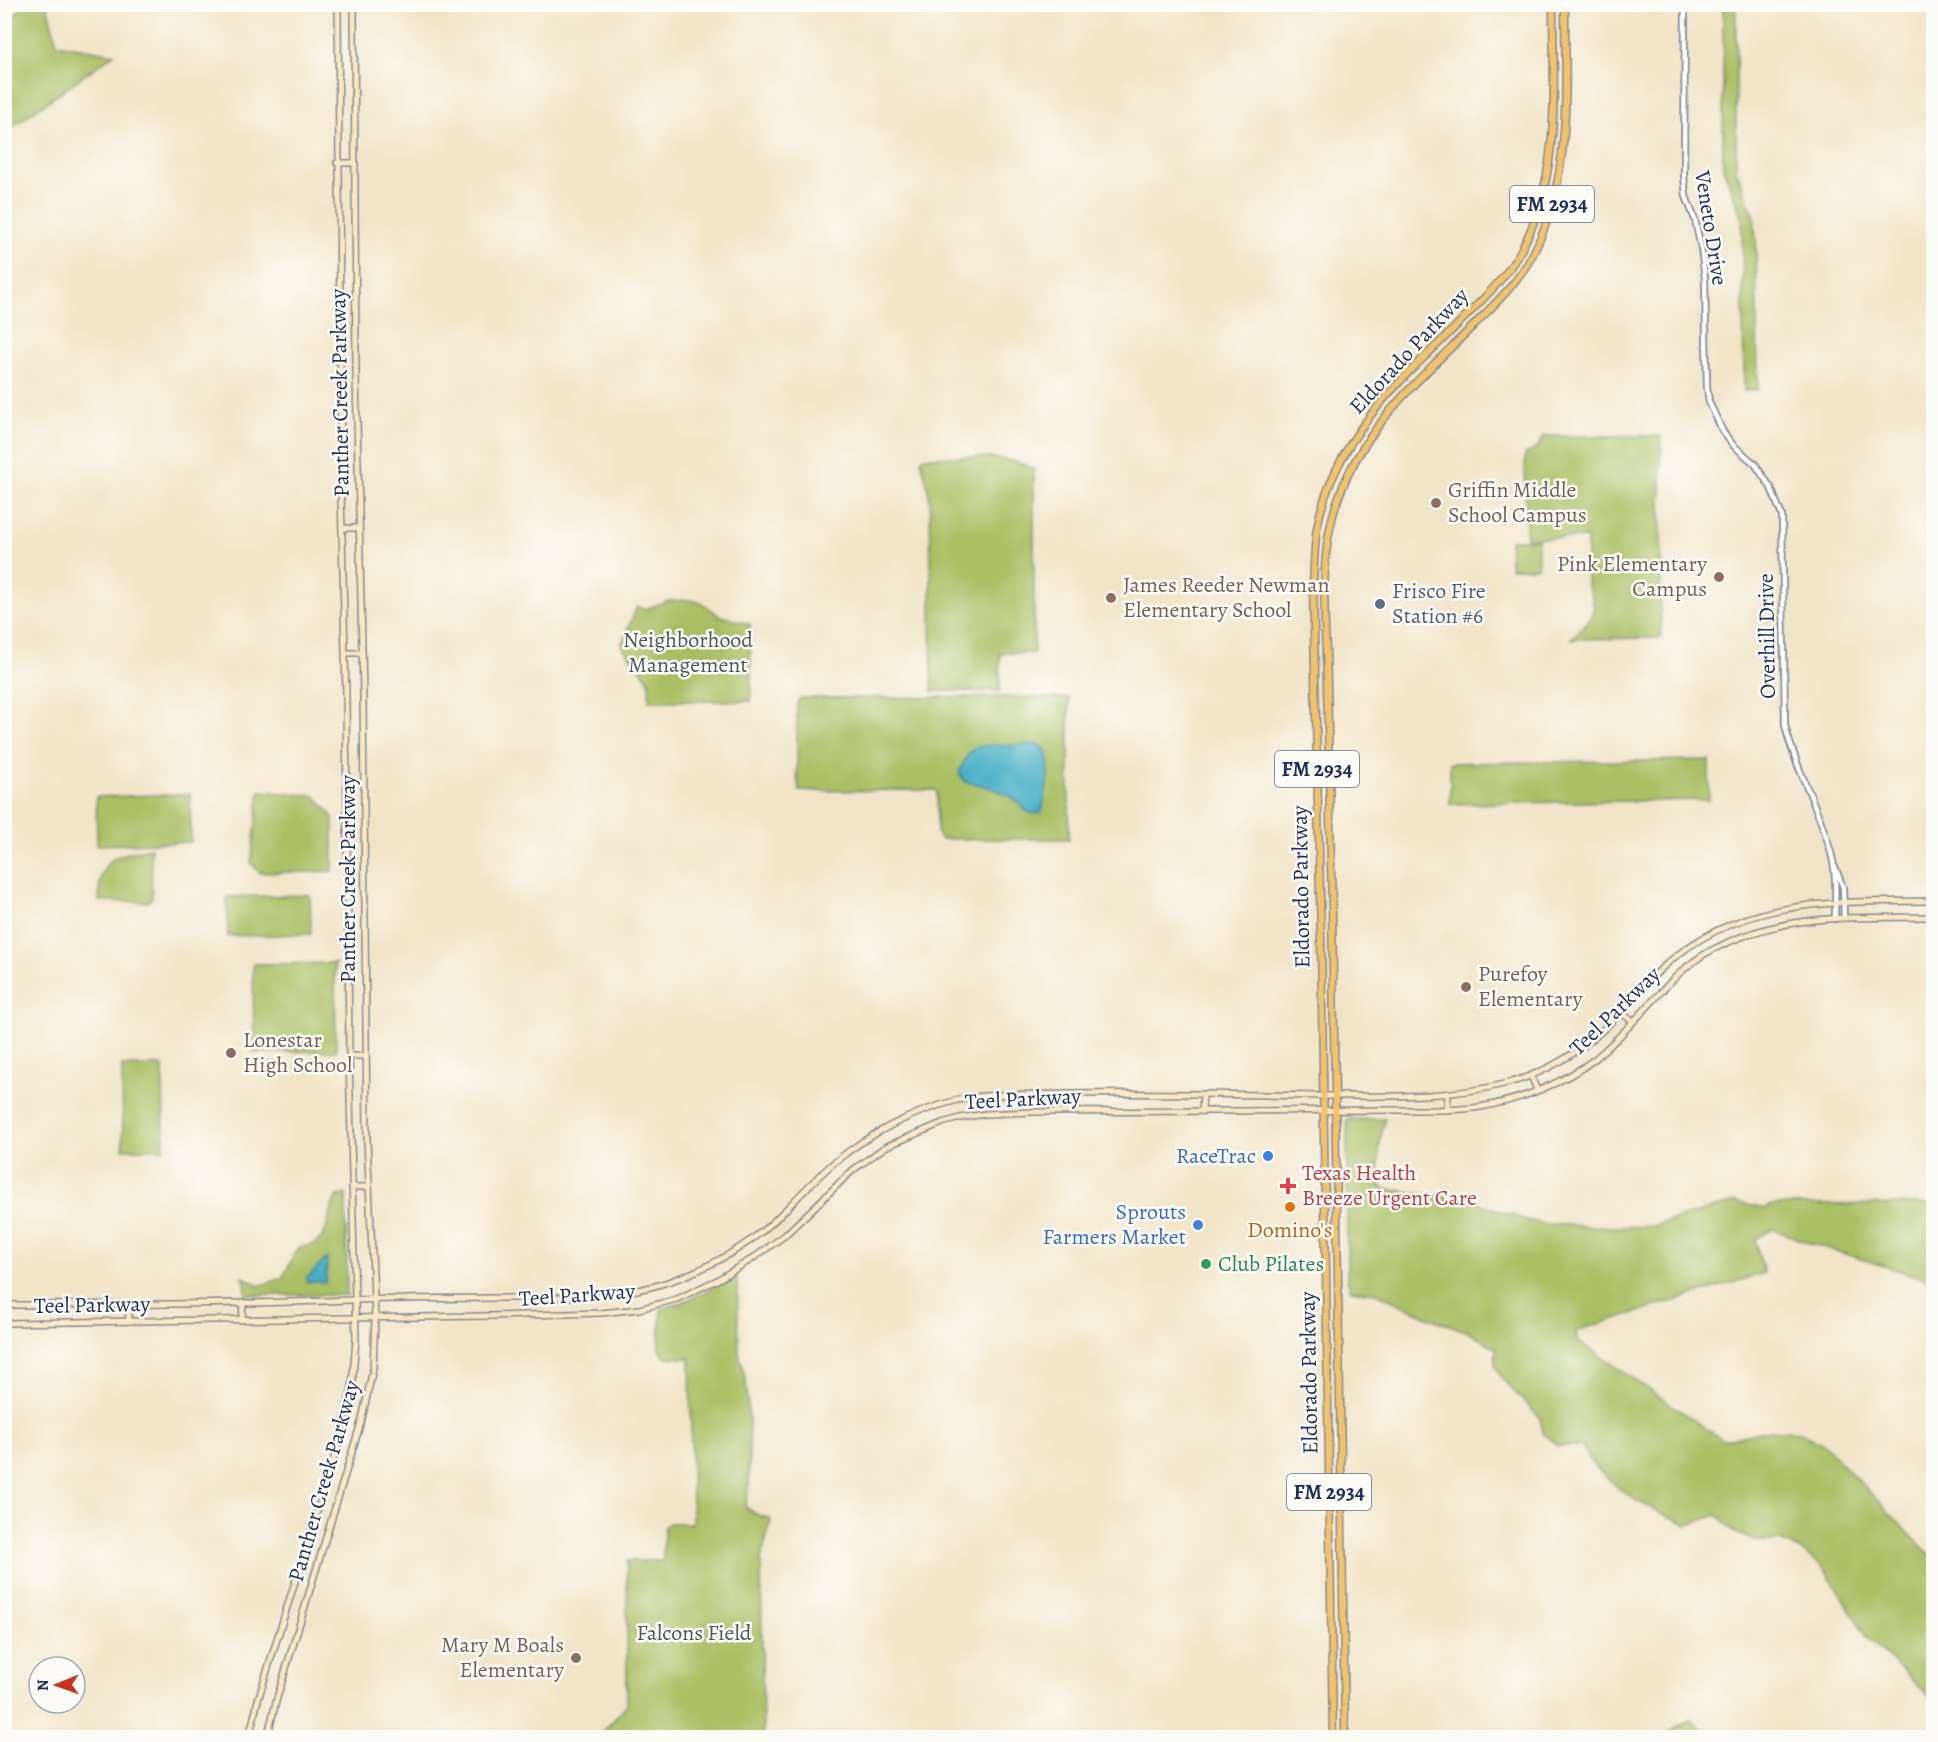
<svg xmlns="http://www.w3.org/2000/svg" width="1938" height="1742" font-family="Alegreya,serif">
<style>
.green{fill:#a9bf63;stroke:#627760;stroke-width:1.5}
.water{fill:#48b0c6;stroke:#327092;stroke-width:1.5}
.lines{fill:none;stroke-linecap:round;stroke-linejoin:round}
.tertiary-casing{stroke:#868a94;stroke-width:8}
.secondary-casing{stroke:#868a94;stroke-width:8}
.primary-casing{stroke:#868a94;stroke-width:9}
.tertiary{stroke:#fff;stroke-width:4.5}
.secondary{stroke:#fae7c3;stroke-width:5}
.primary{stroke:#f2c36a;stroke-width:6}
.education-dot{fill:#8d6e63;stroke:#fdfcf7;stroke-width:2}
.service-dot{fill:#5c6f8a;stroke:#fdfcf7;stroke-width:2}
.shop-dot{fill:#3f7fe0;stroke:#fdfcf7;stroke-width:2}
.health-dot{fill:#e0444e;stroke:#fdfcf7;stroke-width:2}
.food-dot{fill:#e8710a;stroke:#fdfcf7;stroke-width:2}
.leisure-dot{fill:#2e9e5b;stroke:#fdfcf7;stroke-width:2}
.labels{text-anchor:middle;dominant-baseline:central;stroke-width:5;stroke-linejoin:round;paint-order:stroke}
.shield{fill:#fdfcf7;stroke:#5f6c8c;stroke-width:1.5}
.shield-label{font-size:21px;font-weight:bold;fill:#1b2f5e}
.street-label{font-size:22px;fill:#1b2f5e;stroke:#fdfcf7}
.education-label{font-size:22px;fill:#785e54;stroke:#fdfcf7;text-anchor:start}
.service-label{font-size:22px;fill:#4e5e75;stroke:#fdfcf7;text-anchor:start}
.park-label{font-size:22px;fill:#465a60;stroke:#fdfcf7}
.shop-label{font-size:22px;fill:#366cbe;stroke:#fdfcf7;text-anchor:end}
.health-label{font-size:22px;fill:#be3a42;stroke:#fdfcf7;text-anchor:start}
.food-label{font-size:22px;fill:#c56008;stroke:#fdfcf7}
.leisure-label{font-size:22px;fill:#27864d;stroke:#fdfcf7;text-anchor:start}
</style>
<rect width="100%" height="100%" fill="#fdfcf7"/>
<filter id="ink" filterUnits="userSpaceOnUse"><feTurbulence type="fractalNoise" baseFrequency=".0167" numOctaves="2"/><feDisplacementMap in="SourceGraphic" scale="12" xChannelSelector="R" yChannelSelector="G"/><feConvolveMatrix kernelMatrix="1 2 1 2 8 2 1 2 1" color-interpolation-filters="sRGB"/></filter>
<filter id="wash" filterUnits="userSpaceOnUse"><feTurbulence type="fractalNoise" baseFrequency=".008" numOctaves="4" result="noise"/><feDisplacementMap in="SourceGraphic" scale="24" xChannelSelector="R" yChannelSelector="G"/><feGaussianBlur stdDeviation="1.35" result="paint"/><feColorMatrix in="noise" values="0 0 0 0 0 0 0 0 0 0 0 0 0 0 0 0 0 1.4 0 .05"/><feComposite in="paint" operator="in"/></filter>
<g filter="url(#wash)">
<rect width="100%" height="100%" fill="#f2e4c9"/>
<!-- green -->
<g class="green">
<polygon points="21,5 47,5 57,44 114,54 5,132 5,27 20,9"/>
<polygon points="1723,5 1736,5 1736,170 1754,217 1756,241 1758,390 1744,391 1742,217 1723,168"/>
<path d="M 1544,436 L 1661,436 L 1661,638 L 1571,639 L 1590,619 L 1594,608 L 1592,596 L 1587,585 L 1587,538 L 1526,538 L 1525,454 C 1536,451 1539,446 1544,436 Z"/>
<path d="M 925,457 C 962,458 1000,452 1034,469 L 1034,653 L 1000,653 L 1000,691 L 932,691 L 930,504 L 928,489 L 921,460 Z"/>
<rect x="1510" y="540" width="28" height="28"/>
<polygon points="690,600 702,603 720,616 750,624 751,701 649,701 649,680 621,645 637,607 645,609 669,601"/>
<polygon points="1008,697 1069,698 1069,839 940,839 937,833 937,791 935,790 799,791 797,775 797,703 800,698"/>
<polygon points="1709,760 1709,800 1450,804 1450,763"/>
<polygon points="260,791 315,796 333,817 333,871 260,873 251,863"/>
<polygon points="190,794 191,842 97,845 96,797"/>
<path d="M 151,848 L 152,898 L 148,902 L 99,901 C 98,858 113,855 151,848 Z"/>
<polygon points="310,895 311,934 228,936 227,897"/>
<polygon points="335,963 336,1051 254,1052 253,964"/>
<polygon points="122,1066 163,1066 164,1149 123,1149"/>
<path d="M 1347,1119 L 1385,1119 C 1378,1143 1377,1163 1382,1188 L 1475,1202 L 1523,1219 L 1543,1224 L 1613,1227 L 1652,1226 L 1735,1202 L 1765,1209 L 1772,1205 L 1933,1204 L 1933,1281 L 1806,1242 L 1773,1229 L 1755,1239 L 1764,1273 L 1576,1331 L 1577,1340 L 1723,1440 L 1769,1430 L 1800,1432 L 1825,1446 L 1933,1558 L 1933,1700 L 1868,1638 L 1823,1567 L 1803,1552 L 1781,1541 L 1756,1541 L 1736,1533 L 1717,1515 L 1688,1525 L 1638,1502 L 1620,1489 L 1595,1467 L 1582,1446 L 1558,1446 L 1543,1433 L 1540,1418 L 1502,1379 L 1495,1365 L 1496,1348 L 1466,1331 L 1430,1318 L 1376,1293 L 1351,1290 L 1347,1279 Z"/>
<path d="M 346,1194 L 347,1295 L 246,1295 L 245,1281 L 242,1276 L 259,1286 L 282,1278 L 299,1247 C 332,1247 325,1218 336,1197 Z"/>
<polygon points="737,1276 739,1352 746,1381 749,1420 749,1486 745,1507 758,1515 771,1519 761,1560 763,1737 598,1737 627,1705 627,1561 663,1561 664,1527 669,1523 692,1523 690,1358 666,1358 659,1349 661,1309 683,1302"/>
<polygon points="1690,1720 1712,1737 1662,1737"/>
</g>
<!-- water -->
<g class="water">
<path d="M 1023,744 C 1029,744 1037,743 1042,746 C 1056,755 1044,798 1042,812 C 1037,814 1033,815 1028,812 C 1024,810 1022,805 1018,802 C 1003,790 984,785 965,782 L 959,773 C 974,731 989,751 1023,744 Z"/>
<polygon points="327,1258 326,1282 307,1282 306,1279"/>
</g>
</g>
<g filter="url(#ink)">
<g class="lines">
<!-- tertiary casing -->
<g class="tertiary-casing">
<g id="tertiary">
<path d="M 1685,4 L 1684,176 L 1686,196 L 1695,220 L 1701,248 L 1705,279 L 1707,387 L 1709,402 L 1723,432 L 1733,445 L 1755,464 L 1771,488 L 1782,516 L 1785,725 C 1795,769 1820,809 1831,853 C 1837,873 1835,897 1835,919"/>
<polyline points="1835,867 1843,887 1844,918"/>
</g>
</g>
<!-- secondary casing -->
<g class="secondary-casing">
<g id="secondary">
<polyline points="337,163 355,163"/>
<polyline points="342,528 359,528"/>
<polyline points="345,653 362,653"/>
<polyline points="1621,1012 1633,1022"/>
<polyline points="349,1056 366,1056"/>
<polyline points="1531,1076 1537,1090"/>
<polyline points="1447,1110 1448,1094"/>
<polyline points="1202,1111 1203,1095"/>
<polyline points="352,1187 369,1187"/>
<polyline points="128,1304 129,1321"/>
<path d="M 4,1305 C 100,1304 197,1305 292,1302 C 330,1301 368,1299 406,1299 C 443,1298 481,1298 519,1298 C 570,1297 622,1298 671,1281 C 710,1267 747,1247 776,1219 C 796,1200 814,1179 836,1161 C 869,1134 912,1112 954,1101 C 990,1092 1030,1095 1067,1094 C 1152,1092 1238,1095 1324,1096 C 1385,1096 1448,1099 1508,1083 C 1543,1074 1579,1053 1605,1028 C 1625,1009 1642,987 1662,968 C 1740,896 1835,902 1934,901"/>
<polyline points="242,1320 243,1302"/>
<path d="M 4,1323 L 488,1316 L 601,1313 L 639,1309 L 677,1299 L 717,1280 L 752,1259 L 784,1236 L 853,1170 L 885,1147 L 942,1123 L 960,1118 L 985,1114 L 1033,1112 L 1403,1110 C 1429,1110 1455,1111 1480,1107 C 1521,1100 1564,1083 1596,1058 C 1609,1047 1621,1035 1632,1023 C 1658,997 1679,967 1712,950 C 1783,912 1855,918 1934,917"/>
<polyline points="249,1738 258,1700 341,1435 352,1388 356,1339 349,1056 346,695 341,494 338,4"/>
<polyline points="267,1738 277,1698 362,1419 373,1369 375,1318 367,1140 363,693 356,374 354,4"/>
</g>
</g>
<!-- primary casing -->
<g class="primary-casing">
<g id="primary">
<path d="M 1333,1738 L 1321,938 L 1313,586 C 1314,567 1314,547 1317,528 C 1328,468 1363,419 1405,376 C 1423,358 1442,341 1460,322 C 1482,300 1506,278 1521,250 C 1562,175 1553,87 1553,4"/>
<path d="M 1345,1738 C 1341,1462 1338,1186 1332,910 C 1330,834 1329,758 1327,682 C 1326,635 1320,574 1330,528 C 1348,439 1414,385 1475,324 C 1496,303 1519,281 1533,254 C 1573,174 1565,92 1565,4"/>
</g>
</g>
<!-- tertiary -->
<use href="#tertiary" class="tertiary"/>
<!-- secondary -->
<use href="#secondary" class="secondary"/>
<!-- primary -->
<use href="#primary" class="primary"/>
</g>
</g>
<!-- markers -->
<g class="education-dot">
<circle cx="1436" cy="503" r="6"/>
<circle cx="1719" cy="577" r="6"/>
<circle cx="1111" cy="598" r="6"/>
<circle cx="1466" cy="987" r="6"/>
<circle cx="231" cy="1053" r="6"/>
<circle cx="576" cy="1658" r="6"/>
</g>
<circle class="service-dot" cx="1380" cy="604" r="6"/>
<g class="shop-dot">
<circle cx="1268" cy="1156" r="6"/>
<circle cx="1198" cy="1225" r="6"/>
</g>
<path class="health-dot" d="M1285 1177h6v6h6v6h-6v6h-6v-6h-6v-6h6z"/>
<circle class="food-dot" cx="1290" cy="1207" r="6"/>
<circle class="leisure-dot" cx="1206" cy="1264" r="6"/>
<g class="labels">
<!-- shield labels -->
<g class="shield">
<rect x="1510" y="186" width="84" height="36" rx="4.5"/>
<rect x="1275" y="751" width="84" height="36" rx="4.5"/>
<rect x="1287" y="1474" width="84" height="36" rx="4.5"/>
</g>
<g class="shield-label">
<text x="1552" y="204">FM 2934</text>
<text x="1317" y="769">FM 2934</text>
<text x="1329" y="1492">FM 2934</text>
</g>
<!-- street labels -->
<g class="street-label">
<text transform="translate(1711 228) rotate(81)">Veneto Drive</text>
<text transform="translate(1409 351) rotate(-47)">Eldorado Parkway</text>
<text transform="translate(340 393) rotate(-91)">Panther Creek Parkway</text>
<text transform="translate(1767 636) rotate(-91)">Overhill Drive</text>
<text transform="translate(348 879) rotate(-90)">Panther Creek Parkway</text>
<text transform="translate(1301 887) rotate(-91)">Eldorado Parkway</text>
<text transform="translate(1615 1011) rotate(-44)">Teel Parkway</text>
<text transform="translate(1023 1099) rotate(-3)">Teel Parkway</text>
<text transform="translate(577 1295) rotate(-4)">Teel Parkway</text>
<text transform="translate(92 1305) rotate(-1)">Teel Parkway</text>
<text transform="translate(1309 1373) rotate(-91)">Eldorado Parkway</text>
<text transform="translate(324 1481) rotate(-74)">Panther Creek Parkway</text>
</g>
<!-- education labels -->
<g class="education-label">
<text x="1448" y="490">Griffin Middle<tspan x="1448" dy="25">School Campus</tspan></text>
<text x="1707" y="564" text-anchor="end">Pink Elementary<tspan x="1707" dy="25">Campus</tspan></text>
<text x="1123" y="585">James Reeder Newman<tspan x="1123" dy="25">Elementary School</tspan></text>
<text x="1478" y="974">Purefoy<tspan x="1478" dy="25">Elementary</tspan></text>
<text x="243" y="1040">Lonestar<tspan x="243" dy="25">High School</tspan></text>
<text x="564" y="1645" text-anchor="end">Mary M Boals<tspan x="564" dy="25">Elementary</tspan></text>
</g>
<!-- service labels -->
<g class="service-label">
<text x="1392" y="591">Frisco Fire<tspan x="1392" dy="25">Station #6</tspan></text>
</g>
<!-- park labels -->
<g class="park-label">
<text x="688" y="640">Neighborhood<tspan x="688" dy="25">Management</tspan></text>
<text x="694" y="1633">Falcons Field</text>
</g>
<!-- shop labels -->
<g class="shop-label">
<text x="1256" y="1156">RaceTrac</text>
<text x="1186" y="1212">Sprouts<tspan x="1186" dy="25">Farmers Market</tspan></text>
</g>
<!-- health labels -->
<g class="health-label">
<text x="1302" y="1173">Texas Health<tspan x="1302" dy="25">Breeze Urgent Care</tspan></text>
</g>
<!-- food labels -->
<g class="food-label">
<text x="1290" y="1230">Domino's</text>
</g>
<!-- leisure labels -->
<g class="leisure-label">
<text x="1218" y="1264">Club Pilates</text>
</g>
</g>
<!-- margin -->
<rect width="1938" height="1742" fill="none" stroke="#fdfcf7" stroke-width="24"/>
<!-- north arrow -->
<g transform="translate(57 1685) rotate(269)"><circle r="28" fill="#fdfcf7" stroke="#a3aaba" stroke-width="1.5"/>
<path d="M0-4.5L10 22L0 15L-10 22Z" fill="#c8321e"/>
<text y="-9" font-size="16" font-weight="bold" text-anchor="middle" fill="#1b2f5e">N</text>
</g>
</svg>
